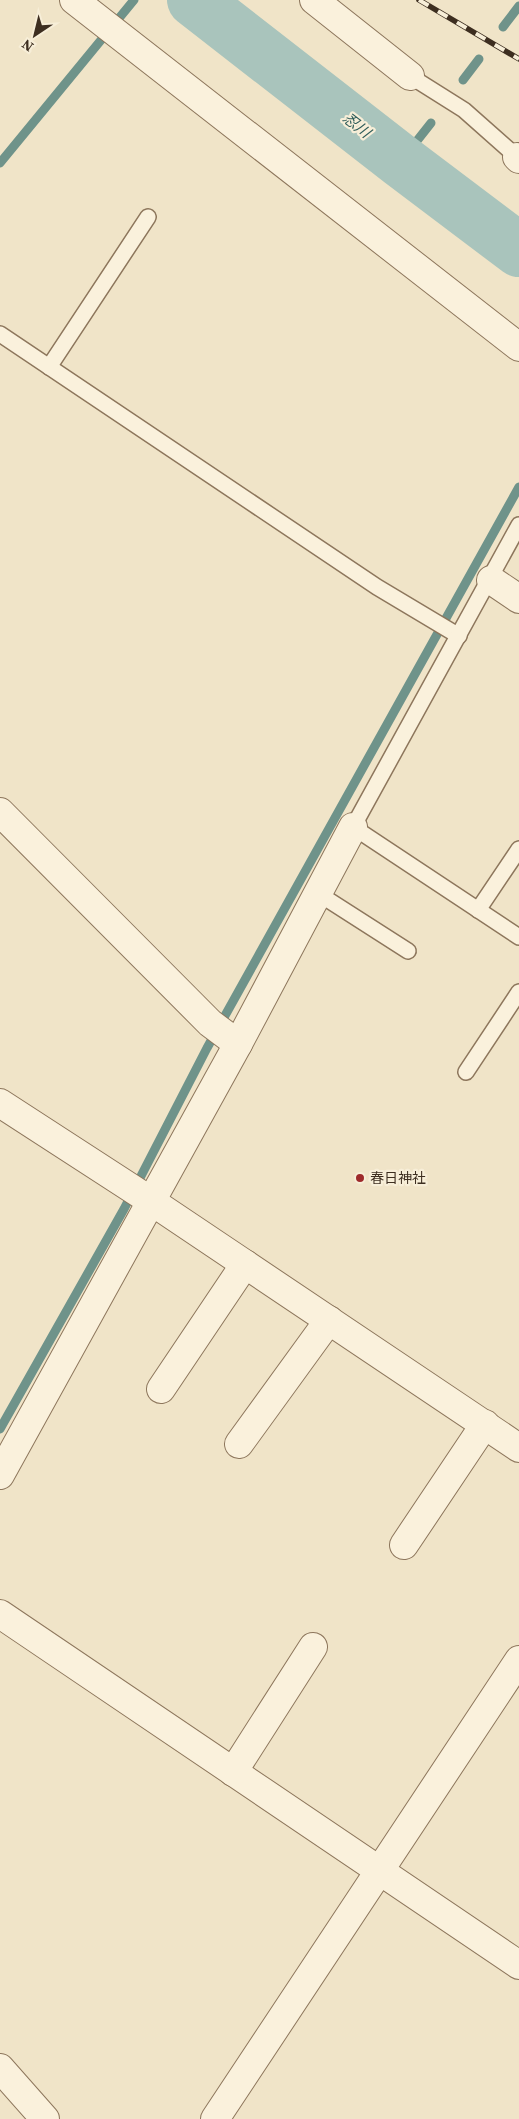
<svg xmlns="http://www.w3.org/2000/svg" width="519" height="2119" font-family="'Source Serif 4','Noto Sans JP',serif">
<style>
.lines{fill:none;stroke-linecap:round;stroke-linejoin:round}
.stream{stroke:#6f938a;stroke-width:9}
.river{stroke:#a9c4bc;stroke-width:54}
.service-casing{stroke:#8d765c;stroke-width:18}
.minor-casing{stroke:#8d765c;stroke-width:30}
.service{stroke:#faf1dc;stroke-width:15}
.minor{stroke:#faf1dc;stroke-width:28}
.rail-casing{stroke:#3d2e20;stroke-width:5.5}
.rail{stroke:#f7eed8;stroke-width:4;stroke-dasharray:11;stroke-linecap:butt}
.poi-dot{fill:#9e2a2b;stroke:#f7eed8;stroke-width:2}
.labels{text-anchor:middle;dominant-baseline:central;stroke-width:4.5;stroke-linejoin:round;paint-order:stroke}
.poi-label{font-size:14px;fill:#3d2e20;stroke:#f7eed8;text-anchor:start}
.water-label{font-size:15px;font-style:italic;fill:#2f5d5a;stroke:#f7eed8}
</style>
<rect width="100%" height="100%" fill="#f0e4c8"/>
<g class="lines">
<!-- stream -->
<g class="stream">
<polyline points="503,27 519,6"/>
<polyline points="463,80 479,59"/>
<polyline points="401,161 431,123"/>
<polyline points="0,163 134,0"/>
<polyline points="0,1429 124,1209 207,1048 519,487"/>
</g>
<!-- river -->
<polyline class="river" points="194,0 401,161 519,250"/>
<!-- service casing -->
<g class="service-casing">
<g id="service">
<polyline points="410,76 464,110 517,157"/>
<polyline points="0,334 377,587 459,636"/>
<polyline points="49,367 148,217"/>
<polyline points="519,525 353,827 519,937"/>
<polyline points="319,894 408,951"/>
<polyline points="478,910 519,849"/>
<polyline points="466,1072 519,992"/>
</g>
</g>
<!-- minor casing -->
<g class="minor-casing">
<g id="minor">
<polyline points="74,0 519,347"/>
<polyline points="314,0 410,76"/>
<polyline points="517,157 519,159"/>
<polyline points="491,580 519,599"/>
<polyline points="0,812 210,1023 238,1044"/>
<polyline points="0,1103 151,1201 519,1448"/>
<polyline points="161,1389 245,1264"/>
<polyline points="239,1444 329,1320"/>
<polyline points="0,1475 238,1044 353,827"/>
<polyline points="404,1545 485,1424"/>
<polyline points="0,1614 519,1965"/>
<polyline points="233,1772 313,1647"/>
<polyline points="0,2068 45,2119"/>
<polyline points="215,2119 519,1660"/>
</g>
</g>
<!-- service -->
<use href="#service" class="service"/>
<!-- minor -->
<use href="#minor" class="minor"/>
<!-- rail casing -->
<g class="rail-casing">
<polyline id="rail" points="419,0 519,59"/>
</g>
<!-- rail -->
<use href="#rail" class="rail"/>
</g>
<!-- markers -->
<circle class="poi-dot" cx="360" cy="1178" r="5"/>
<g class="labels">
<!-- poi labels -->
<g class="poi-label">
<text x="370" y="1178">春日神社</text>
</g>
<!-- water labels -->
<g class="water-label">
<text transform="translate(357 125) rotate(38)">忍川</text>
</g>
</g>
<!-- north arrow -->
<g transform="translate(35 35) rotate(215)" stroke="#f7eed8" stroke-width="4" paint-order="stroke">
<path d="M0-4L9 19L0 12L-9 19Z" fill="#3d2e20"/>
<text y="-8" font-size="14" font-weight="bold" text-anchor="middle" fill="#3d2e20">N</text>
</g>
</svg>
